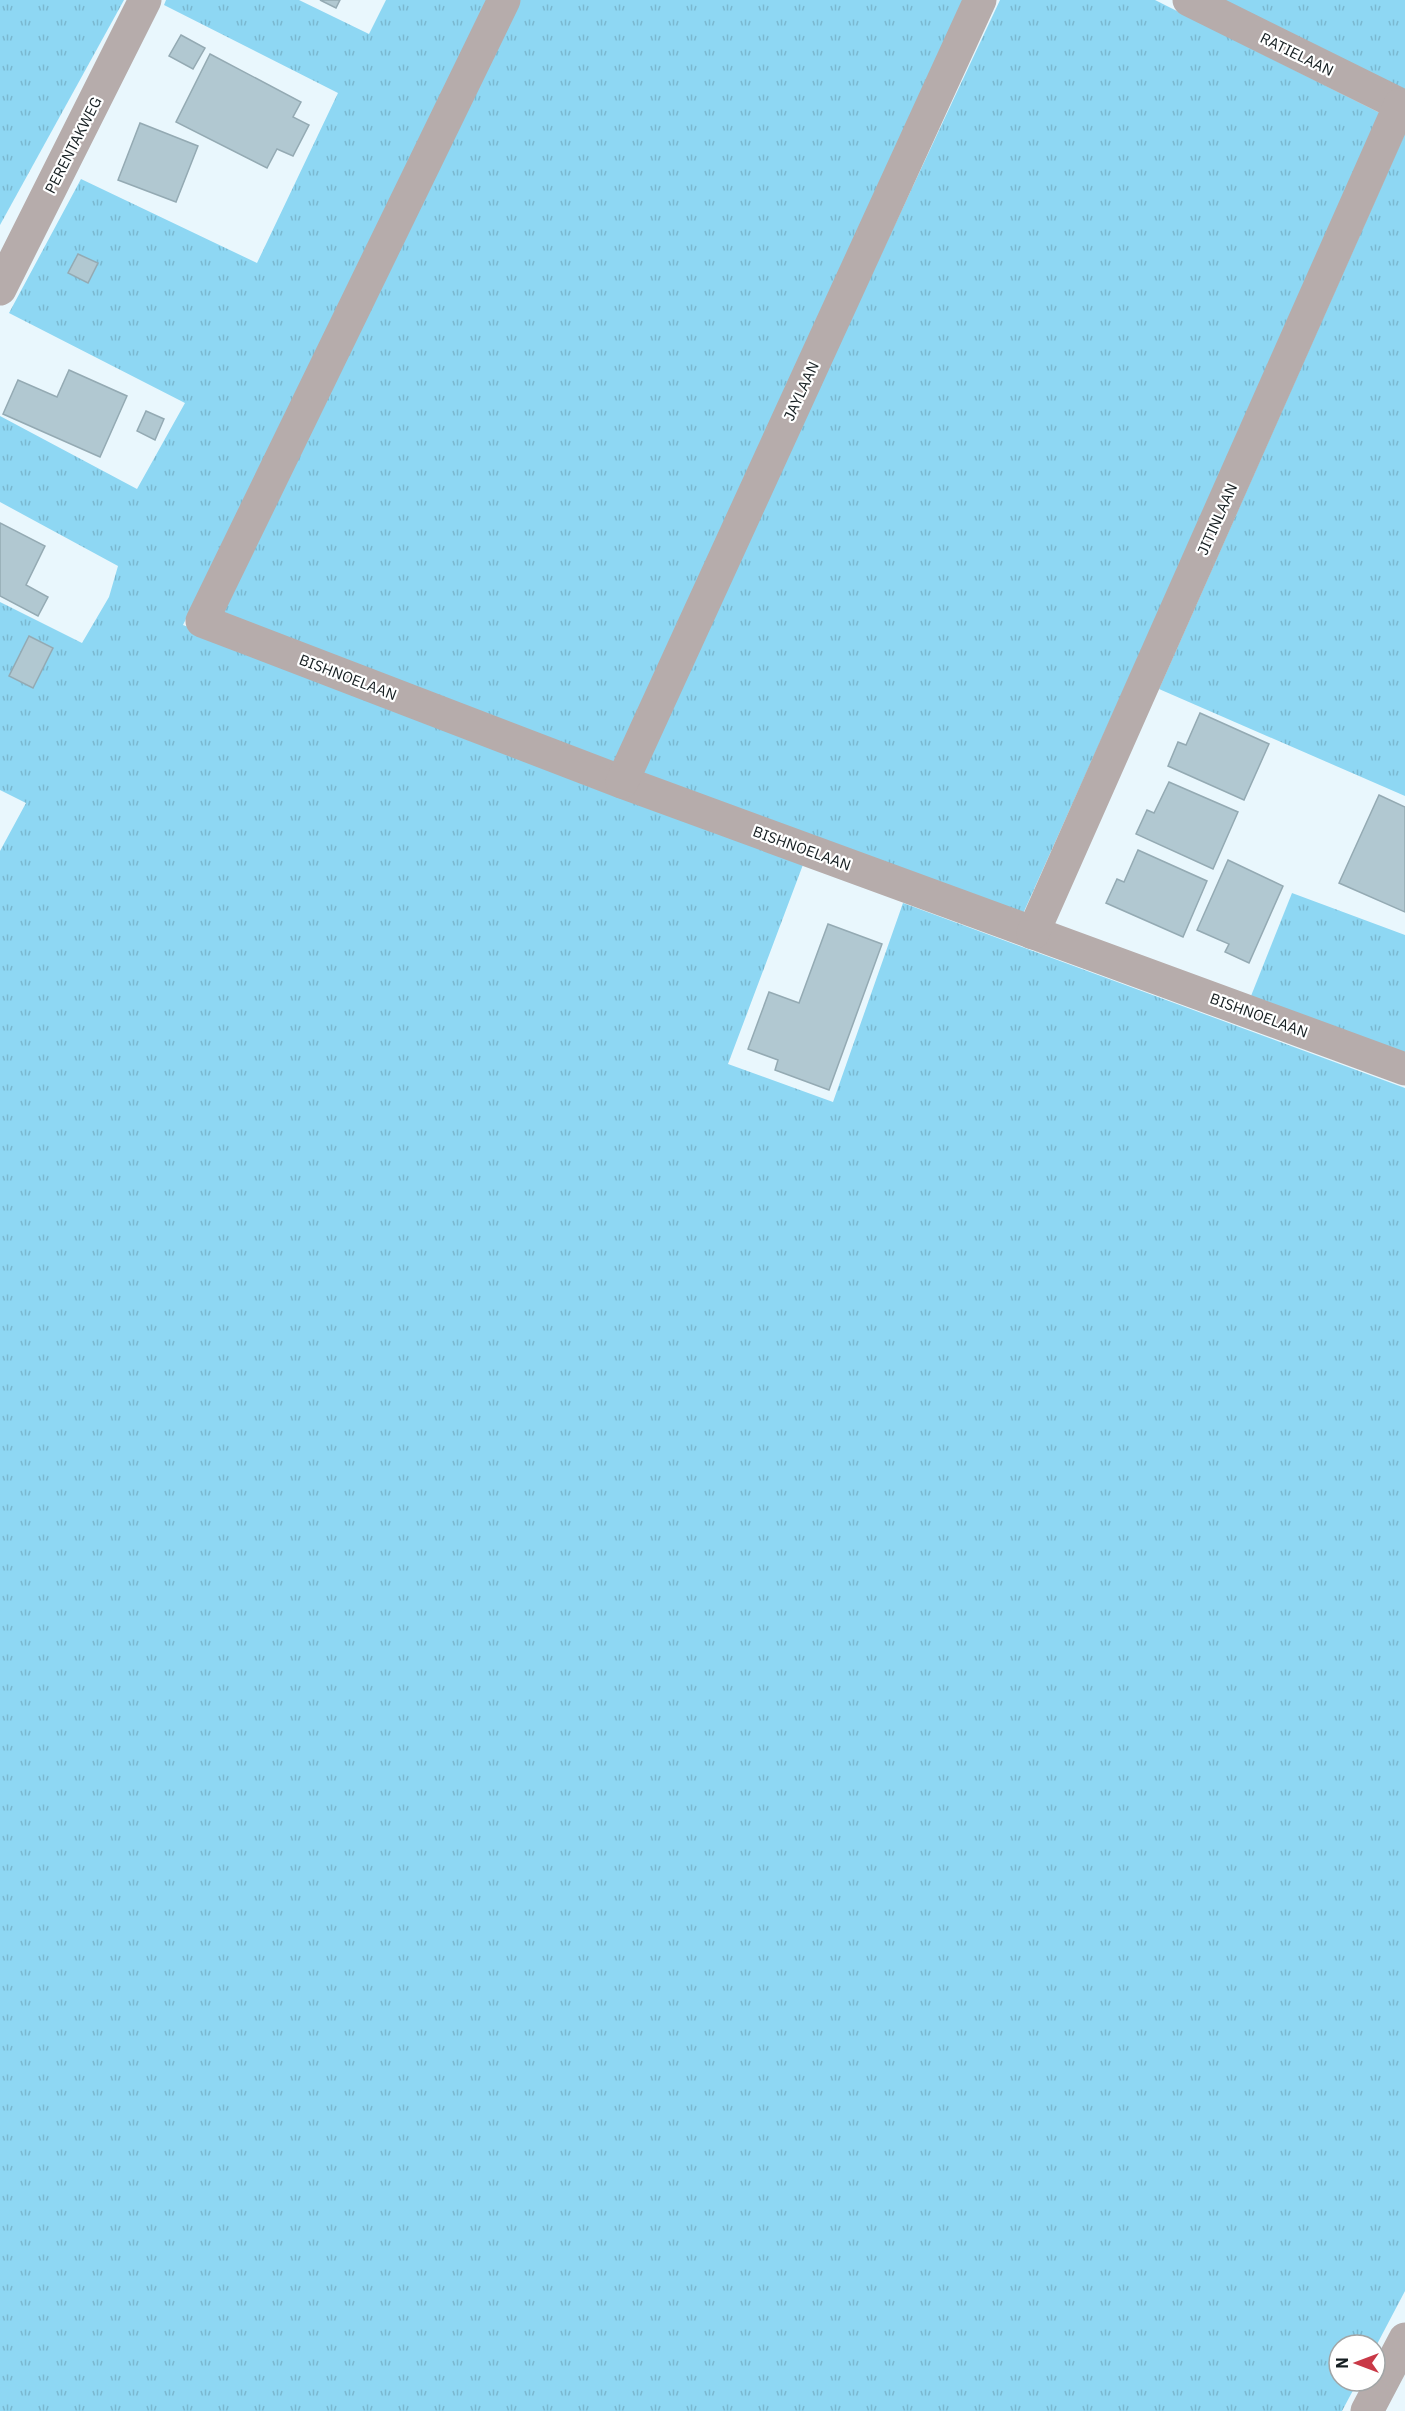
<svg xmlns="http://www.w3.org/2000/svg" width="1405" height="2411" font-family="'IBM Plex Sans',sans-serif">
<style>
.grass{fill:url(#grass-tufts)}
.building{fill:#b1c8d1;stroke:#94aab3;stroke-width:1.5}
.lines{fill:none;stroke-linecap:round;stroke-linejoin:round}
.minor{stroke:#b6acab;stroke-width:33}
.labels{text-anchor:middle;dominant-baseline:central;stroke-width:4.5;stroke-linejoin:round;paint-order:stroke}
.street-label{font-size:15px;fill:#151e21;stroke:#fff}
</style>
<defs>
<pattern id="grass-tufts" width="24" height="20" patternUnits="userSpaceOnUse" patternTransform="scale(1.5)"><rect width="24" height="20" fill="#8ed7f3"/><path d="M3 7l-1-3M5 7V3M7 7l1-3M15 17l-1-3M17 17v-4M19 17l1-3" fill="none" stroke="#7ab8d0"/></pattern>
</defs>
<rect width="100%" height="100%" fill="#e9f7fd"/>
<!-- grass -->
<g class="grass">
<polygon points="0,0 124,0 0,225"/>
<polygon points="166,0 299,0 369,34 386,0 488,0 183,625 804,862 728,1064 833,1102 903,903 1405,1088 1405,2291 1375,2348 1375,2345 1339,2345 1339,2381 1358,2381 1342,2411 0,2411 0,851 26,803 0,790 0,602 82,643 109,597 118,566 0,502 0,416 137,489 185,403 9,313 81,179 257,263 338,93 164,5"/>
<polygon points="516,0 966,0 613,768 219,615"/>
<polygon points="1000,0 1155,0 1382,114 1022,916 637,776"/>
<polygon points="1214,0 1405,0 1405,95"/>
<polygon points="1405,133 1405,796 1159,689"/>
<polygon points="1292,893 1405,935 1405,1053 1251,996"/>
</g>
<!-- building -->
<g class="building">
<polygon points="320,0 340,0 336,8"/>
<polygon points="181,35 205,48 193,69 169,56"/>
<polygon points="210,54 301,102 293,117 309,125 293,156 277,149 267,168 176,122"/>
<polygon points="140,123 198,146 176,202 118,180"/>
<polygon points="78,254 98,263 88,283 68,273"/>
<polygon points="69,370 127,396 100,457 3,414 18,380 57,397"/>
<polygon points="146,411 164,419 155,440 137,431"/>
<polygon points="0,523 45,546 26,585 48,597 38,616 0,596"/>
<polygon points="29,636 53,648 33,688 9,676"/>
<polygon points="1200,713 1269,744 1244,800 1168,766 1178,742 1186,745"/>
<polygon points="1169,782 1238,812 1213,869 1136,834 1147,810 1154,813"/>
<polygon points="1379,795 1405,807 1405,912 1339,883"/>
<polygon points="1138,850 1207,881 1183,937 1106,903 1117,879 1124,882"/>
<polygon points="1228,860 1283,886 1249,963 1225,952 1229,944 1197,930"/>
<polygon points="828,924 882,944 829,1090 775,1070 778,1060 748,1049 769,992 799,1003"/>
</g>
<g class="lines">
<!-- minor -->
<g class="minor">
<polyline points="504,0 202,621 622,782 1405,1069"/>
<polyline points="1189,0 1405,107"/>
<polyline points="0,289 145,0"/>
<polyline points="622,782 980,0"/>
<polyline points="1033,933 1400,105"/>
<polyline points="1367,2411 1405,2339"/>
</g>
</g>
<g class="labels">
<!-- street labels -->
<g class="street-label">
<text transform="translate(1297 54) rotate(26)">RATIELAAN</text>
<text transform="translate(73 145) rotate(-63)">PERENTAKWEG</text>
<text transform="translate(801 391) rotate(-65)">JAYLAAN</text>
<text transform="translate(1217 519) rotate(-66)">JITINLAAN</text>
<text transform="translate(348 677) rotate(21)">BISHNOELAAN</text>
<text transform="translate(802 848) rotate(20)">BISHNOELAAN</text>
<text transform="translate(1259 1015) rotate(20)">BISHNOELAAN</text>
</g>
</g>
<!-- north arrow -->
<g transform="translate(1357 2363) rotate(270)"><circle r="28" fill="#ffffff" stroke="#a1a5a6" stroke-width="1.5"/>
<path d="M0-4.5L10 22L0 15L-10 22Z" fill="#c93947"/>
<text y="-9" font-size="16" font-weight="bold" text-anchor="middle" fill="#151e21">N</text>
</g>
</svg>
